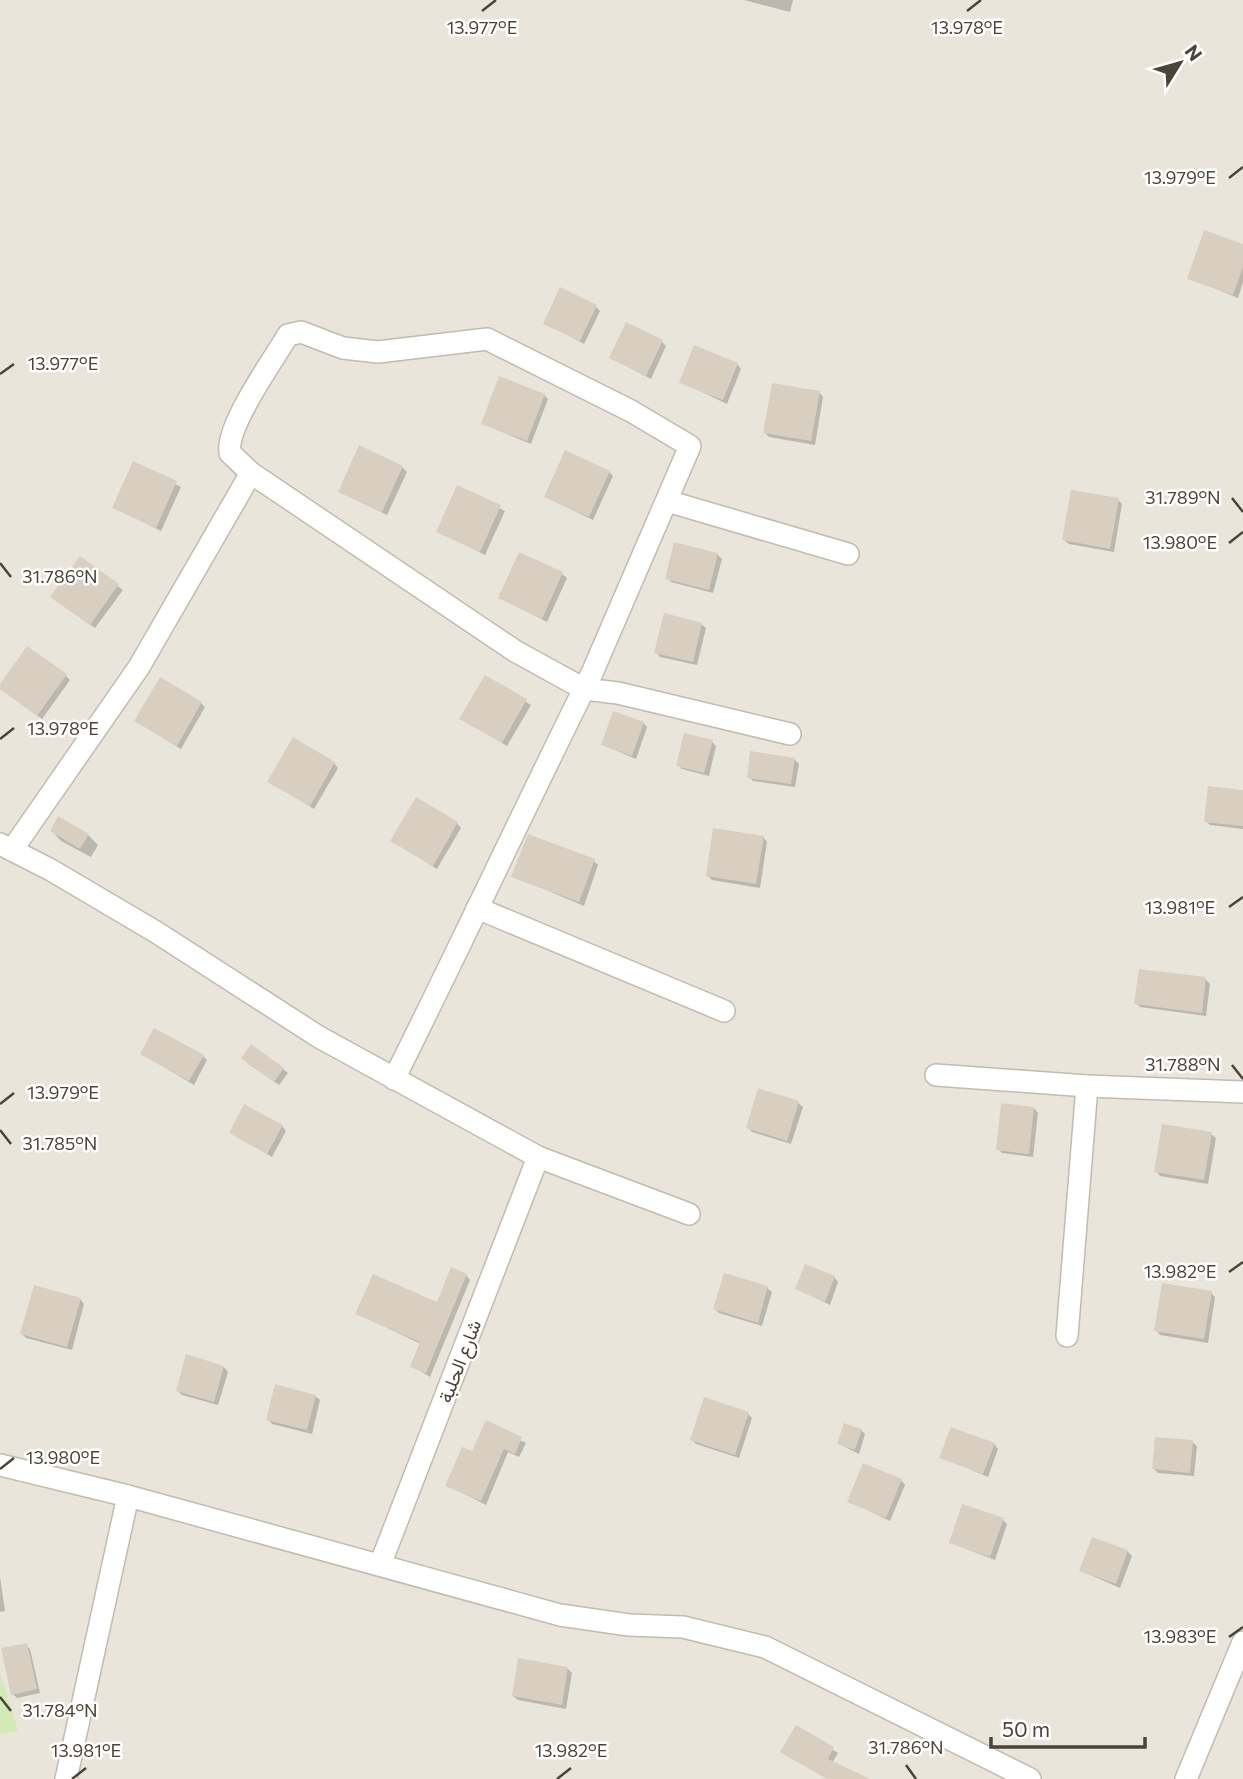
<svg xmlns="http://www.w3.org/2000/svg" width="1243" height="1779" font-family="Commissioner,Vazirmatn,sans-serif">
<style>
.residential{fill:#eae5da}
.green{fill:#d2eab5}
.shadow{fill:#0003}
.building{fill:#d8cfc1}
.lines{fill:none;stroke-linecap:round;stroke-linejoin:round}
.minor-casing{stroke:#c2bbae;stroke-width:24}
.minor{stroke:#fff;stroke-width:21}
.ticks{fill:none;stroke:#4b4439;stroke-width:2.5}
.labels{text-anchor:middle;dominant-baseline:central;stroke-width:5;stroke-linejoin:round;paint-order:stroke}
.street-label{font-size:19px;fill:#4b4439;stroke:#fff}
.ticks-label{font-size:18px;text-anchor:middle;fill:#4b4439;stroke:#fff;stroke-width:5;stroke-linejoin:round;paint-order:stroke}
</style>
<rect width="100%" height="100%" fill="#f6f3ec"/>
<!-- residential -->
<rect class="residential" x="0" y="0" width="1243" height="1779"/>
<!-- green -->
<polygon class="green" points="0,1672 18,1731 0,1734"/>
<!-- shadow -->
<g class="shadow">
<polygon points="744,0 793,0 790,12"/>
<polygon points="1243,246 1243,282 1238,298 1189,278"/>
<polygon points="596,307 600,311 584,344 545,323"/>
<polygon points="662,342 666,346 651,379 611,358"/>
<polygon points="737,364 741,369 727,404 681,382"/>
<polygon points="819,392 823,397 815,445 769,437 765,433"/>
<polygon points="544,395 548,399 531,444 483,424"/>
<polygon points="134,463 181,487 161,531 114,507"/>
<polygon points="402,467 407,472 387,515 340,492"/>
<polygon points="609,472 613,476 593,520 546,497"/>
<polygon points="458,487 505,511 485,555 438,531"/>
<polygon points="1118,500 1122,504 1114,552 1069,544 1064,540"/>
<polygon points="717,554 722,559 713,593 671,582 667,578"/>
<polygon points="80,558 123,590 95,628 57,601"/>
<polygon points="562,574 567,578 547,622 500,598"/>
<polygon points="701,624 706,628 697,665 660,657 656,652"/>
<polygon points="66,676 70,680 42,719 0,687"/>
<polygon points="486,677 531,705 507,746 462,719"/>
<polygon points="201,703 205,707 181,749 136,721"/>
<polygon points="643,723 647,727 636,759 603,745"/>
<polygon points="712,742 716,746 709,776 682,769 678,765"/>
<polygon points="794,759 799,764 795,787 753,781 749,777"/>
<polygon points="334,763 338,768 314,809 269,781"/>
<polygon points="1243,792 1243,829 1210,825 1206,821"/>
<polygon points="59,819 88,835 98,845 91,857 61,841 52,831"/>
<polygon points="457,823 461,828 437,869 393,841"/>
<polygon points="763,837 767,842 760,888 712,880 708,876"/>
<polygon points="594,861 598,865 584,906 513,876"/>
<polygon points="1205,979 1210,984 1206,1016 1140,1007 1136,1003"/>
<polygon points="142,1054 203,1056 207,1060 194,1085"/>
<polygon points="247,1063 283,1069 288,1073 279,1085"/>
<polygon points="798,1103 803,1107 791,1144 752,1132 748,1127"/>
<polygon points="1034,1108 1038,1113 1033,1157 1002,1153 998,1149"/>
<polygon points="282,1126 286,1131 272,1157 231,1132"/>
<polygon points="1211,1134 1216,1138 1208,1184 1160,1176 1156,1171"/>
<polygon points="466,1275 470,1280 430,1377 412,1366 421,1344 358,1314 437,1304"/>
<polygon points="834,1277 838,1282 830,1305 797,1289"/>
<polygon points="767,1288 772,1292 762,1326 719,1313 715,1309"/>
<polygon points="1211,1293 1215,1297 1208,1343 1160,1335 1156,1330"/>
<polygon points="80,1299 84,1304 72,1350 26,1338 22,1334"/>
<polygon points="224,1367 228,1372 218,1405 182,1395 178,1391"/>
<polygon points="315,1396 320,1400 312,1434 272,1424 268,1419"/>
<polygon points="748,1414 752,1418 739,1458 696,1444 692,1440"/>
<polygon points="487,1423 526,1443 519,1457 508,1452 486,1505 447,1485 473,1454"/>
<polygon points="861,1430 865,1434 859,1454 839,1444"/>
<polygon points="1192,1442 1197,1446 1194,1476 1158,1473 1154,1469"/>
<polygon points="994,1444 998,1449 988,1477 941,1457"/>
<polygon points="901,1480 905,1485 890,1521 849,1501"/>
<polygon points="1003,1520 1007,1524 995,1560 951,1543"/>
<polygon points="1127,1551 1132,1556 1120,1588 1081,1571"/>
<polygon points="0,1577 5,1611 0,1612"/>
<polygon points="26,1645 30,1649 40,1693 17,1698 13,1694"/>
<polygon points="568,1669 572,1673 566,1709 518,1700 513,1696"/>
<polygon points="796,1727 838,1753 832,1763 866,1779 827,1779"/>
</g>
<!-- building -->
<g class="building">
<polygon points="1204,230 1243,244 1243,267 1233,295 1187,279"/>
<polygon points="560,287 597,305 580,341 543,324"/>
<polygon points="626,322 663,340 646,376 609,358"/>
<polygon points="694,345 738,363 723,400 679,383"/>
<polygon points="499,376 545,394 527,441 481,424"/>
<polygon points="772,383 820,391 811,441 763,433"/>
<polygon points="359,445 403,466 382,512 338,492"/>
<polygon points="565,450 610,471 589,517 544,497"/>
<polygon points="133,461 177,481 156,528 112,508"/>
<polygon points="457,485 501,505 480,552 436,532"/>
<polygon points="1071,490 1119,498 1110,549 1062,540"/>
<polygon points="674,542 718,553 709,590 665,579"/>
<polygon points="519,552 563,572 542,619 498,598"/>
<polygon points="80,556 119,584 90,625 50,597"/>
<polygon points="664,613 702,623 693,662 654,653"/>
<polygon points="27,646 67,674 37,716 0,689 0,684"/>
<polygon points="485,675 527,699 502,743 459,719"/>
<polygon points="160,677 202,702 177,746 134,721"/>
<polygon points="613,711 644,722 632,756 601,745"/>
<polygon points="684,733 713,740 704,773 676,766"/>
<polygon points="293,737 335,762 310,806 267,782"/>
<polygon points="750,751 795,758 791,784 747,778"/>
<polygon points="1208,786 1243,790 1243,826 1204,822"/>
<polygon points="416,797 458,822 433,866 390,841"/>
<polygon points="58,816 89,834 80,849 50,831"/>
<polygon points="713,828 764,836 756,884 706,876"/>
<polygon points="528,834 595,859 579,902 511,877"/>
<polygon points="1139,969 1206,977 1202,1013 1134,1004"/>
<polygon points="154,1028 204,1055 189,1081 140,1054"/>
<polygon points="251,1044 284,1068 274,1082 241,1058"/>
<polygon points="758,1088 799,1101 787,1141 746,1128"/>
<polygon points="1001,1103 1034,1107 1029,1154 996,1150"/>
<polygon points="244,1104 283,1125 267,1154 229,1133"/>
<polygon points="1162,1124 1212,1132 1204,1180 1154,1172"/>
<polygon points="805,1264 835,1276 825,1302 795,1289"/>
<polygon points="451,1267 467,1274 426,1373 410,1367 420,1342 355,1314 373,1274 437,1302"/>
<polygon points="724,1273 768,1286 758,1323 713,1309"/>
<polygon points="1162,1283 1212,1291 1204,1339 1154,1331"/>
<polygon points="34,1285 81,1298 67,1347 20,1334"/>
<polygon points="186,1354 224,1366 214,1402 176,1391"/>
<polygon points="275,1384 316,1395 307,1430 266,1420"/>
<polygon points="704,1397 749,1412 735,1455 690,1440"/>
<polygon points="486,1420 522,1437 515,1454 504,1449 481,1501 445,1486 462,1447 472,1451"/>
<polygon points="844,1423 862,1429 855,1450 837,1444"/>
<polygon points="951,1427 995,1443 983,1474 939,1458"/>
<polygon points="1155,1437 1193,1440 1190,1473 1152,1469"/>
<polygon points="863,1463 902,1479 886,1518 847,1502"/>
<polygon points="962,1504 1004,1518 990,1557 949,1543"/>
<polygon points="1092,1537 1128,1550 1116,1584 1079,1571"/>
<polygon points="27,1643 37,1689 11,1695 1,1648"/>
<polygon points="518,1658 568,1667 562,1705 512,1696"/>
<polygon points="796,1725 834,1747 828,1759 870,1779 827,1779 780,1752"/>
</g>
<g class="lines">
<!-- minor casing -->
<g class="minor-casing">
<g id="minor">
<polyline points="667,501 848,554"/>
<polyline points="0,844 51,870 156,932 319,1037 538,1157 689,1214"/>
<polyline points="12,850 139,667 251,473"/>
<polyline points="477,908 724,1011"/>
<polyline points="936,1075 1087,1086 1243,1092"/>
<path d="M 394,1079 C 459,949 520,818 584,689 L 592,673 L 690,446 L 631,411 L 487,339 L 378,352 L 343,348 L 301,332 L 288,335 C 274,359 225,427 230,453 L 251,473 L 515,651 L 584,689 L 618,693 L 790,734"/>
<polyline points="1067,1336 1087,1086"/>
<polyline points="0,1465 128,1496 560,1615 629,1625 683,1627 765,1647 1030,1779"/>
<polyline points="380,1565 538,1157"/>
<polyline points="66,1779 128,1496"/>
<polyline points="1186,1779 1243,1642"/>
</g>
</g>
<!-- minor -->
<use href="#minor" class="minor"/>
</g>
<!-- ticks -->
<path class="ticks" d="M 482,11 L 496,0M 967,11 L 981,0M 1229,178 L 1243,167M 0,374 L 14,364M 1232,498 L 1243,512M 1229,543 L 1243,532M 0,563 L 11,577M 0,739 L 14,728M 1229,907 L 1243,897M 1232,1065 L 1243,1079M 0,1104 L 14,1093M 0,1130 L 11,1144M 1229,1272 L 1243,1262M 0,1469 L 14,1458M 1229,1637 L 1243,1627M 0,1697 L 11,1711M 906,1765 L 916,1779M 72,1779 L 86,1768M 557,1779 L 571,1768"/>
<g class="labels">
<!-- street labels -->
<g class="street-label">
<text transform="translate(459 1361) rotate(-69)">شارع الحلبة</text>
</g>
</g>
<g class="ticks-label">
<text x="482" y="34">13.977°E</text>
<text x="967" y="34">13.978°E</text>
<text x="1180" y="184">13.979°E</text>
<text x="63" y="370">13.977°E</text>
<text x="1183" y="504">31.789°N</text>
<text x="1180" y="549">13.980°E</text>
<text x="60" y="583">31.786°N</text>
<text x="63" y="735">13.978°E</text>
<text x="1180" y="914">13.981°E</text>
<text x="1183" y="1071">31.788°N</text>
<text x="63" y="1099">13.979°E</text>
<text x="60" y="1150">31.785°N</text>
<text x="1180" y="1278">13.982°E</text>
<text x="63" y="1464">13.980°E</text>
<text x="1180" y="1643">13.983°E</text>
<text x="60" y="1717">31.784°N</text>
<text x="906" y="1754">31.786°N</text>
<text x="86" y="1757">13.981°E</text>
<text x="571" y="1757">13.982°E</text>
</g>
<!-- north arrow -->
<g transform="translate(1180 63) rotate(53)" stroke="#ffffff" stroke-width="5" paint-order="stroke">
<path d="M0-5L12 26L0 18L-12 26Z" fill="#4b4439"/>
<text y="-10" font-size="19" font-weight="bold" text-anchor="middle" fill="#4b4439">N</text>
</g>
<!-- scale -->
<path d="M991 1737v10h154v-10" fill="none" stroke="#4b4439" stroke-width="3.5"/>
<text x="1002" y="1737" font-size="21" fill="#4b4439" stroke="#ffffff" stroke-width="5" paint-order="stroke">50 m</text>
</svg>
